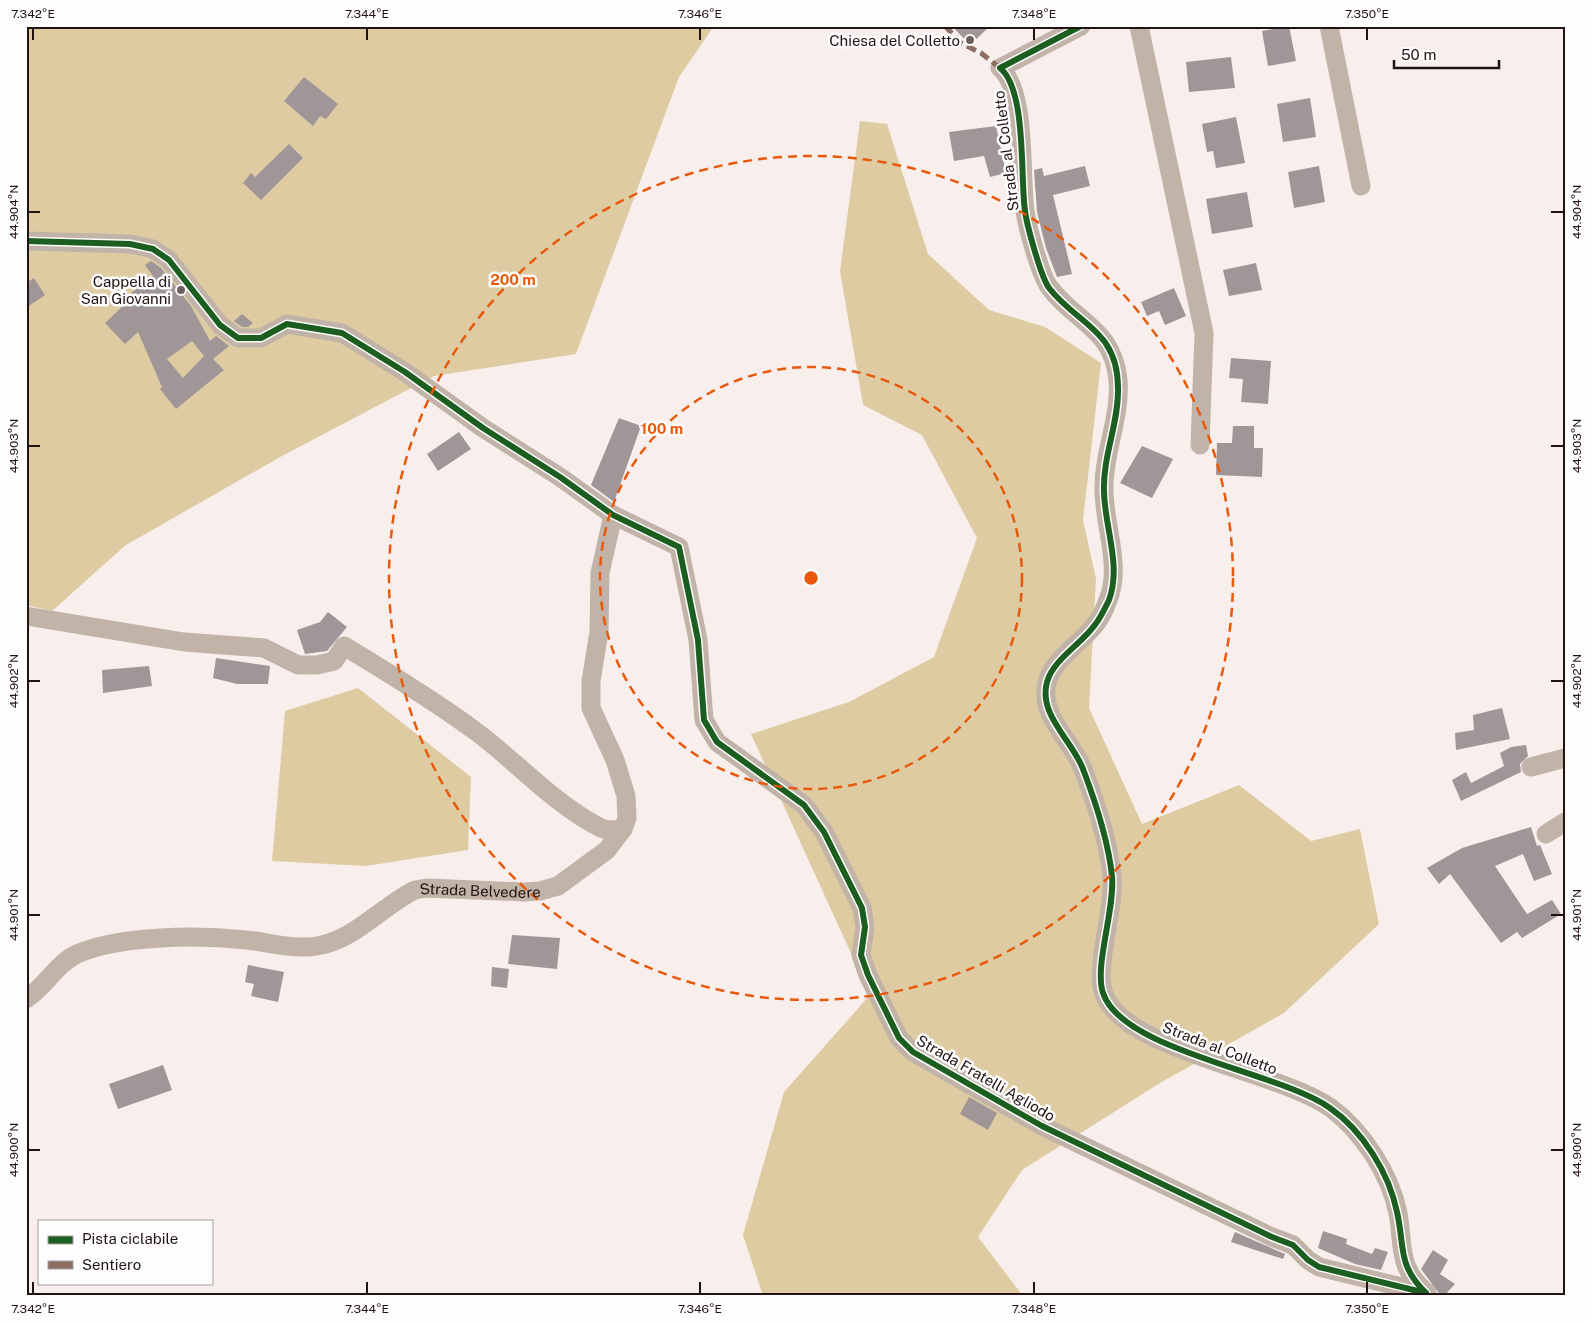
<svg xmlns="http://www.w3.org/2000/svg" width="1591" height="1322" font-family="'Public Sans',sans-serif">
<style>
.forest{fill:#decba2}
.building{fill:#a19697;fill-rule:evenodd}
.lines{fill:none;stroke-linecap:round;stroke-linejoin:round}
.minor{stroke:#c1b3a8;stroke-width:19}
.quiet{stroke:#8d6e63;stroke-width:5;stroke-dasharray:10 5;stroke-linecap:butt}
.cycleway-casing{stroke:#fdfdfd;stroke-width:9}
.cycleway{stroke:#1b5e20;stroke-width:6}
.ticks{fill:none;stroke:#211311;stroke-width:2}
.ring{fill:none;stroke:#e8590c;stroke-width:2.5;stroke-dasharray:9 6}
.poi-dot{fill:#6c605e;stroke:#fdfdfd;stroke-width:2}
.labels{text-anchor:middle;dominant-baseline:central;stroke-width:5;stroke-linejoin:round;paint-order:stroke}
.poi-label{font-size:15px;fill:#211311;stroke:#fdfdfd;text-anchor:end}
.street-label{font-size:15px;fill:#211311;stroke:#fdfdfd}
.centre{fill:#e8590c;stroke:#fdfdfd;stroke-width:2.5}
.ring-label{font-size:15px;text-anchor:middle;font-weight:bold;fill:#e8590c;stroke:#fdfdfd;stroke-width:5;stroke-linejoin:round;paint-order:stroke}
.neatline{fill:none;stroke:#211311;stroke-width:2}
.ticks-label{font-size:12px;text-anchor:middle;fill:#211311}
</style>
<rect width="100%" height="100%" fill="#f8efed"/>
<!-- forest -->
<g class="forest">
<polygon points="26,26 714,26 679,77 576,354 434,376 282,456 126,545 52,611 26,605"/>
<polygon points="860,121 887,124 928,254 989,310 1045,327 1101,363 1083,520 1096,579 1089,708 1142,824 1239,785 1311,841 1360,829 1379,924 1284,1013 1160,1083 1022,1170 978,1237 1023,1296 763,1296 743,1235 784,1092 870,995 751,734 849,702 934,657 977,538 922,435 863,405 840,271"/>
<polygon points="358,688 471,777 468,850 366,866 272,861 285,711"/>
</g>
<!-- building -->
<g class="building">
<polygon points="952,26 990,26 970,45"/>
<polygon points="1289,26 1296,61 1268,66 1262,31"/>
<polygon points="1231,57 1235,88 1189,92 1186,62"/>
<polygon points="304,77 338,104 326,119 320,116 313,126 284,101"/>
<polygon points="1310,98 1316,137 1283,142 1277,104"/>
<polygon points="1236,117 1245,163 1216,168 1213,151 1207,152 1202,124"/>
<polygon points="996,126 1006,173 990,177 984,156 954,161 949,132"/>
<polygon points="289,144 303,158 261,200 243,183 251,173 255,177"/>
<polygon points="1085,166 1090,186 1053,195 1072,274 1057,277 1046,248 1037,212 1034,170 1042,168 1044,176"/>
<polygon points="1319,166 1325,202 1294,208 1288,172"/>
<polygon points="1247,192 1253,227 1212,234 1206,199"/>
<path d="M 151,261 L 161,268 L 191,306 L 210,341 L 216,336 L 229,346 L 213,359 L 224,370 L 176,409 L 160,389 L 162,387 L 138,332 L 125,344 L 105,323 L 129,300 L 126,297 L 153,276 L 145,265 ZM 192,341 L 204,356 L 183,378 L 167,359 Z"/>
<polygon points="1256,263 1262,290 1229,296 1223,270"/>
<polygon points="34,278 45,295 26,308 26,283"/>
<polygon points="1174,288 1186,316 1165,325 1159,311 1147,316 1141,302"/>
<polygon points="242,314 253,323 248,327 242,327 234,321"/>
<polygon points="1231,358 1271,361 1268,404 1241,402 1243,379 1229,378"/>
<polygon points="619,418 641,426 614,502 591,485"/>
<polygon points="1233,426 1254,426 1254,448 1263,448 1262,477 1216,475 1217,443 1232,443"/>
<polygon points="459,432 471,449 438,471 427,454"/>
<polygon points="1142,446 1173,459 1152,498 1120,483"/>
<polygon points="328,612 347,627 327,651 305,654 297,630 320,622"/>
<polygon points="216,658 270,666 268,684 237,684 213,678"/>
<polygon points="149,666 152,686 103,693 102,670"/>
<polygon points="1502,708 1510,739 1456,750 1455,733 1474,730 1473,715"/>
<polygon points="1526,745 1528,756 1520,764 1521,772 1461,801 1452,780 1466,772 1471,783 1504,766 1500,753 1511,747"/>
<polygon points="1531,827 1537,846 1540,845 1552,874 1534,881 1523,854 1495,866 1527,914 1552,900 1561,914 1522,938 1517,932 1501,943 1450,874 1439,884 1427,868 1462,848"/>
<polygon points="512,935 560,938 557,969 508,964"/>
<polygon points="248,965 284,972 278,1002 251,996 254,984 245,982"/>
<polygon points="492,967 509,969 507,988 491,986"/>
<polygon points="163,1065 172,1090 118,1109 109,1084"/>
<polygon points="969,1097 997,1113 988,1130 960,1114"/>
<polygon points="1323,1231 1347,1239 1346,1244 1372,1254 1375,1248 1388,1252 1381,1270 1355,1264 1318,1248"/>
<polygon points="1235,1232 1285,1254 1283,1259 1231,1242"/>
<polygon points="1433,1250 1448,1260 1440,1274 1455,1284 1444,1296 1438,1292 1421,1269"/>
</g>
<g class="lines">
<!-- minor -->
<g class="minor">
<path d="M 1081,26 L 1000,68 C 1027,90 1020,177 1025,211 C 1027,226 1041,278 1050,288 C 1076,323 1113,328 1118,380 C 1121,418 1103,453 1104,490 C 1104,526 1122,566 1108,600 C 1105,609 1100,619 1094,626 C 1080,644 1052,660 1047,683 C 1039,716 1072,741 1083,769 C 1096,804 1108,839 1112,876 C 1115,910 1094,967 1104,994 C 1124,1051 1280,1071 1331,1108 C 1363,1132 1390,1174 1398,1213 C 1404,1248 1397,1267 1427,1293"/>
<polyline points="1139,26 1204,333 1200,445"/>
<polyline points="1329,26 1361,186"/>
<polyline points="26,241 130,244 153,249 169,260 220,325 238,338 261,338 287,324 342,333 405,372 483,428 560,477 613,515 679,547 698,640 704,720 717,742 804,805 824,832 862,908 865,927 861,955 868,975 899,1038 913,1052 1042,1126 1272,1237 1293,1245 1308,1260 1319,1267 1426,1293"/>
<path d="M 26,616 L 184,642 L 264,648 L 298,665 L 317,665 L 334,661 L 344,646 C 389,673 435,701 478,733 C 519,764 554,804 601,828 C 608,831 615,830 623,829"/>
<polyline points="1531,767 1565,758"/>
<polyline points="1546,834 1565,822"/>
<path id="s1" d="M 26,999 C 45,987 57,963 77,954 C 121,935 199,935 246,940 C 269,942 294,950 317,946 C 355,940 382,906 415,890 L 427,888 L 524,892 L 540,891 L 558,886 L 607,850 L 623,829 L 627,818 L 626,796 L 615,760 L 591,708 L 591,681 L 599,632 L 600,573 L 613,515"/>
</g>
<!-- quiet -->
<polyline class="quiet" points="945,26 961,43 981,53 1000,68"/>
<!-- cycleway casing -->
<g class="cycleway-casing">
<g id="cycleway">
<path d="M 1081,26 L 1000,68 C 1027,90 1020,177 1025,211 C 1027,226 1041,277 1049,288 C 1078,325 1118,330 1118,388 C 1119,422 1103,455 1104,490 C 1104,526 1122,565 1109,600 C 1105,608 1100,619 1094,626 C 1081,644 1053,660 1047,682 C 1038,715 1072,740 1083,769 C 1096,803 1108,839 1112,876 C 1115,910 1094,966 1103,993 C 1122,1051 1280,1072 1330,1108 C 1363,1131 1389,1173 1397,1212 C 1405,1247 1397,1265 1426,1293"/>
<polyline points="26,241 130,244 153,249 169,260 220,325 238,338 261,338 287,324 342,333 405,372 483,428 560,477 613,515 679,547 698,640 704,720 717,742 804,805 824,832 862,908 865,927 861,955 868,975 899,1038 913,1052 1042,1126 1272,1237 1293,1245 1308,1260 1319,1267 1426,1293"/>
</g>
</g>
<!-- cycleway -->
<use href="#cycleway" class="cycleway"/>
</g>
<!-- ticks -->
<path class="ticks" d="M 33,28 L 33,40M 367,28 L 367,40M 700,28 L 700,40M 1034,28 L 1034,40M 1367,28 L 1367,40M 28,212 L 40,212M 1551,212 L 1564,212M 28,446 L 40,446M 1551,446 L 1564,446M 28,681 L 40,681M 1551,681 L 1564,681M 28,915 L 40,915M 1551,915 L 1564,915M 28,1150 L 40,1150M 1551,1150 L 1564,1150M 33,1282 L 33,1294M 367,1282 L 367,1294M 700,1282 L 700,1294M 1034,1282 L 1034,1294M 1367,1282 L 1367,1294"/>
<!-- distance rings -->
<g class="ring">
<circle cx="811" cy="578" r="211"/>
<circle cx="811" cy="578" r="422"/>
</g>
<!-- markers -->
<g class="poi-dot">
<circle cx="970" cy="40" r="5"/>
<circle cx="181" cy="290" r="5"/>
</g>
<g class="labels">
<!-- poi labels -->
<g class="poi-label">
<text x="960" y="40">Chiesa del Colletto</text>
<text x="171" y="281">Cappella di<tspan x="171" dy="17">San Giovanni</tspan></text>
</g>
<!-- street labels -->
<g class="street-label">
<text transform="translate(1006 151) rotate(-97)">Strada al Colletto</text>
<text stroke="none"><textPath href="#s1" startOffset="490">Strada Belvedere</textPath></text>
<text transform="translate(1220 1048) rotate(21)">Strada al Colletto</text>
<text transform="translate(986 1078) rotate(30)">Strada Fratelli Agliodo</text>
</g>
</g>
<circle cx="811" cy="578" r="8" class="centre"/>
<g class="ring-label">
<text x="513" y="285">200 m</text>
<text x="662" y="434">100 m</text>
</g>
<!-- border -->
<rect width="1591" height="1322" fill="none" stroke="#fdfdfd" stroke-width="55"/>
<!-- legend -->
<rect x="38" y="1220" width="175" height="65" fill="#fdfdfd" stroke="#a59f9f"/>
<rect x="48" y="1236" width="25" height="8" fill="#1b5e20" stroke="#a59f9f"/>
<text x="82" y="1244" font-size="15" fill="#211311">Pista ciclabile</text>
<rect x="48" y="1261" width="25" height="8" fill="#8d6e63" stroke="#a59f9f"/>
<text x="82" y="1270" font-size="15" fill="#211311">Sentiero</text>
<!-- scale -->
<path d="M1394 60v8h105v-8" fill="none" stroke="#211311" stroke-width="2.5"/>
<text x="1401" y="60" font-size="15" fill="#211311" stroke="#fdfdfd" stroke-width="4" paint-order="stroke">50 m</text>
<rect x="28" y="28" width="1536" height="1266" class="neatline"/>
<g class="ticks-label">
<text x="33" y="18">7.342°E</text>
<text x="367" y="18">7.344°E</text>
<text x="700" y="18">7.346°E</text>
<text x="1034" y="18">7.348°E</text>
<text x="1367" y="18">7.350°E</text>
<text transform="translate(14 212) rotate(-90)" y="4">44.904°N</text>
<text transform="translate(1577 212) rotate(-90)" y="4">44.904°N</text>
<text transform="translate(14 446) rotate(-90)" y="4">44.903°N</text>
<text transform="translate(1577 446) rotate(-90)" y="4">44.903°N</text>
<text transform="translate(14 681) rotate(-90)" y="4">44.902°N</text>
<text transform="translate(1577 681) rotate(-90)" y="4">44.902°N</text>
<text transform="translate(14 915) rotate(-90)" y="4">44.901°N</text>
<text transform="translate(1577 915) rotate(-90)" y="4">44.901°N</text>
<text transform="translate(14 1150) rotate(-90)" y="4">44.900°N</text>
<text transform="translate(1577 1150) rotate(-90)" y="4">44.900°N</text>
<text x="33" y="1313">7.342°E</text>
<text x="367" y="1313">7.344°E</text>
<text x="700" y="1313">7.346°E</text>
<text x="1034" y="1313">7.348°E</text>
<text x="1367" y="1313">7.350°E</text>
</g>
</svg>
